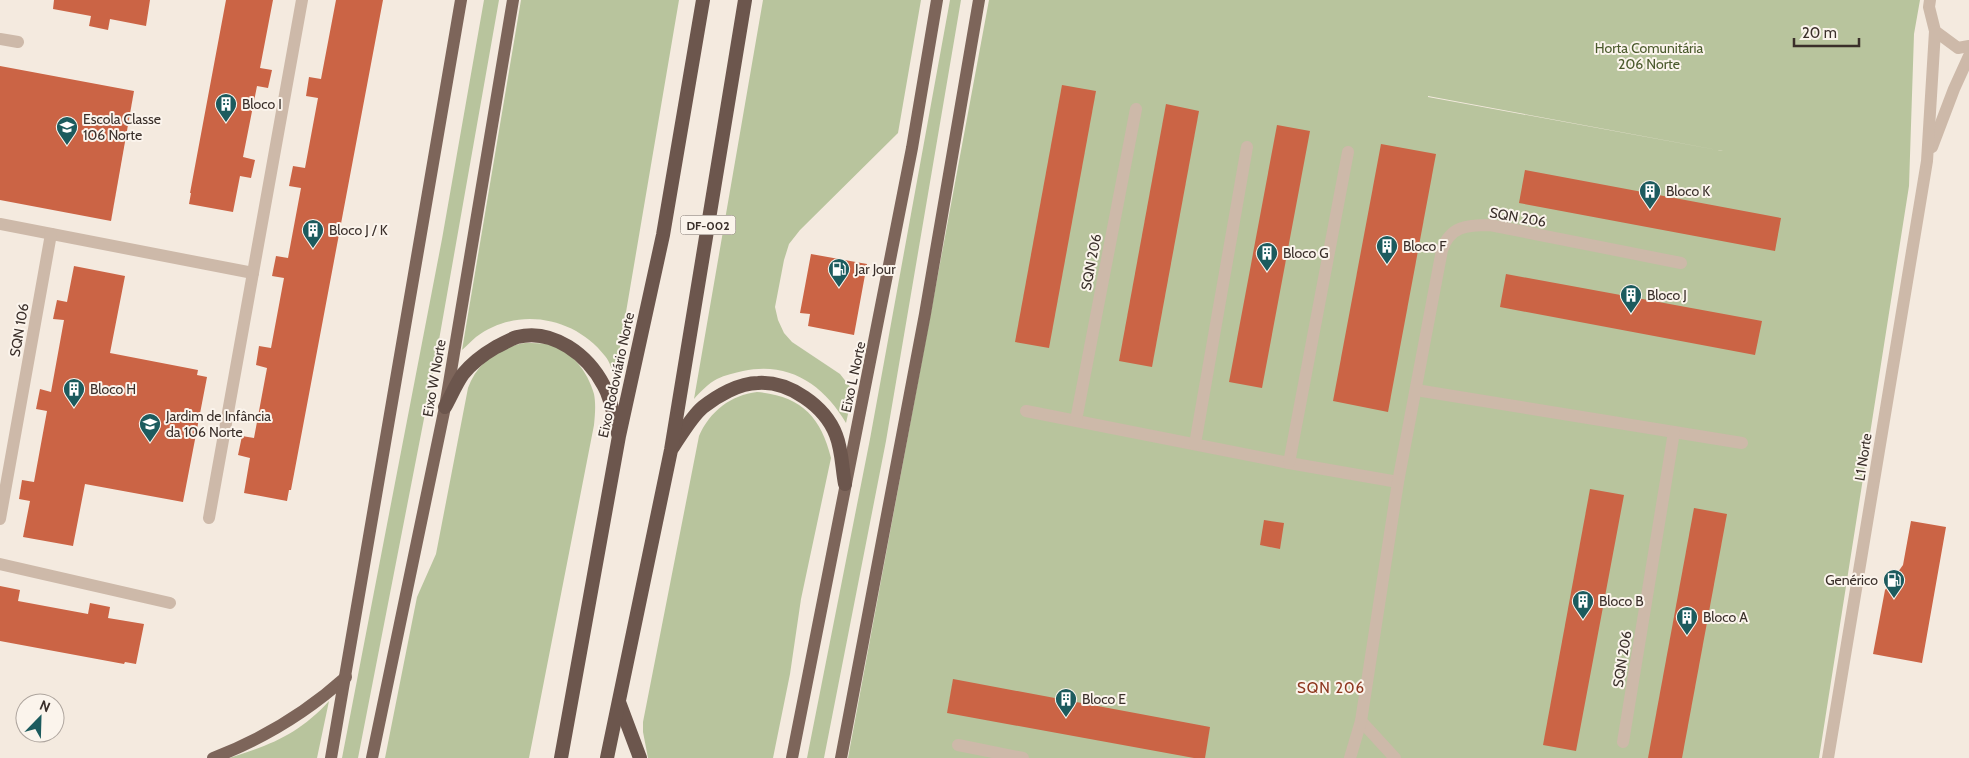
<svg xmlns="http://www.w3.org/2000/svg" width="1969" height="758" font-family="Cabin,sans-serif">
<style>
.green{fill:#b8c49d;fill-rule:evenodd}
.building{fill:#cb6445}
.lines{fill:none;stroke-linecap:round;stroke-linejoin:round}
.minor{stroke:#cdb9a9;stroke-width:12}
.tertiary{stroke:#cdb9a9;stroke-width:12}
.primary{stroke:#7d655a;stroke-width:12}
.trunk{stroke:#6c564d;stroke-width:14}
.labels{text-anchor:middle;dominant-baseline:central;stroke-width:4;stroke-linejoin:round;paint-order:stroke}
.shield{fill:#fbf4ec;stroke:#746a64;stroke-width:1}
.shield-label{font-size:12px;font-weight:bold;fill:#3a2f2a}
.park-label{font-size:14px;fill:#4a5a2c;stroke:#fbf4ec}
.poi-label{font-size:14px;fill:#3a2f2a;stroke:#fbf4ec;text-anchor:start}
.street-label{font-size:14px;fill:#3a2f2a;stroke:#fbf4ec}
.neighbourhood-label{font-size:15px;letter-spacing:1px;fill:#8d371e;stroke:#fbf4ec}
</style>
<rect width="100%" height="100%" fill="#f4eadf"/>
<!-- green -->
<g class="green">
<polygon points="484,0 499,0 436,357 358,758 342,758 442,239"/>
<path d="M 521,0 L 679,0 L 615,377 C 612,370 610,362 605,356 C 575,317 517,306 476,337 C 471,341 467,346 462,350 Z"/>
<path d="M 763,0 L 921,0 L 898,133 L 800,230 L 789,244 L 784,260 L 775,307 L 778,320 L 784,333 L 792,342 L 840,374 L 851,388 L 852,396 L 846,423 C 824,385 789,361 743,371 C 735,373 725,375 717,379 C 709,383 700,392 694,399 Z"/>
<polygon points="950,0 961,0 886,441 824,758 807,758 870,439"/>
<path d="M 989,0 L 1920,0 L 1914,34 L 1909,186 L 1819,758 L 848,758 ZM 1428,96 L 1723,151 L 1428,97 Z"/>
<path d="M 525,343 C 533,343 541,343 548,344 C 571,349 588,372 594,394 C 596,404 595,415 594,425 L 529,758 L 385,758 L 417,597 L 436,554 L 468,388 C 477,363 498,347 525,343 Z"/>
<path d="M 757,392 C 801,396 821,417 831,458 L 801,599 L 790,674 L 773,758 L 648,758 L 643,732 L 643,722 L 699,436 C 710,411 731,395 757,392 Z"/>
<path d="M 329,701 L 317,758 L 229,758 C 271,745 299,734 329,701 Z"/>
</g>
<!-- building -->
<g class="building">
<polygon points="54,0 150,0 146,26 110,19 108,30 89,26 91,16 53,9"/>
<polygon points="226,0 273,0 260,68 272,70 268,88 257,86 243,157 255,160 251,178 240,176 233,212 189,204 191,193 190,193"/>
<polygon points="336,0 383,0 291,490 289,490 287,501 244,493 250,458 238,455 242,436 254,438 267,368 256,365 259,346 271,348 284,278 272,276 276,256 288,258 301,188 289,186 293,166 305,168 318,98 306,96 309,77 321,79"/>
<polygon points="0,66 134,91 111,221 0,200"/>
<polygon points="1062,85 1096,91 1049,348 1015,342"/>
<polygon points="1166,104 1199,111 1152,367 1119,361"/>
<polygon points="1277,125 1310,131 1262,388 1229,382"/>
<polygon points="1381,144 1436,154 1388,412 1333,401"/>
<polygon points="1525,170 1781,218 1775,251 1519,203"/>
<polygon points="811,254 867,264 854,335 808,326 810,314 800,313"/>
<polygon points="74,266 125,276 110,353 198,370 197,375 207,377 183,502 85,484 73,546 23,537 30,501 19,499 22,480 34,482 47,411 36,409 40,389 51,392 64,320 53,319 57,300 67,302"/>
<polygon points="1506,274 1762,321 1755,355 1500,307"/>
<polygon points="1590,489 1624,495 1576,751 1543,745"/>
<polygon points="1694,508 1727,514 1682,758 1648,758"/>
<polygon points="1264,520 1284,523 1280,549 1260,545"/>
<polygon points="1911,521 1946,527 1922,663 1873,654 1885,590 1903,565"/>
<polygon points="0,586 20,590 18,601 88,614 90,603 110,607 108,618 144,624 136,664 125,662 124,664 0,641"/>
<polygon points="953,679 1210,727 1205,758 1194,758 947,713"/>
</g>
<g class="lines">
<!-- minor -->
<g class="minor">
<polyline points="0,39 18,42"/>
<polyline points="0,224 253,273"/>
<polyline points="1416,390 1742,443"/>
<polyline points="1026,411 1289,463 1398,482"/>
<polyline points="1076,420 1136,109"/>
<polyline points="1195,444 1247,147"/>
<polyline points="1289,463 1348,152"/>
<polyline points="209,518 302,0"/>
<polyline points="0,519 51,234"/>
<polyline points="0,564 170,603"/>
<polyline points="1361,721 1395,758"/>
<polyline points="1623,742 1674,432"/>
<polyline points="958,745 1023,758"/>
<path d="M 1350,758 L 1361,721 L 1398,482 L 1442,250 C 1450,226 1467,225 1490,225 L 1681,263"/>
</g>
<!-- tertiary -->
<g class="tertiary">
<polyline points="1930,0 1929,7 1935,31 1958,48 1969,46"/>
<polyline points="1932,147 1954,89 1969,56"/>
<polyline points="1828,758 1927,161 1935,31"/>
</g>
<!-- primary -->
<g class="primary">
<path d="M 213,758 C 263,739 306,713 346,677"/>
<polyline points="331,758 461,0"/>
<polyline points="372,758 445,407 513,0"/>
<polyline points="792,758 912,148 937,0"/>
<polyline points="841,758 925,314 979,0"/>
</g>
<!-- trunk -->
<g class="trunk">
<path d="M 445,407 C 451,396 456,384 463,374 C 472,363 484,354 496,347 C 503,344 510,339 517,337 C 553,328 588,355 604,386 C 612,400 614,419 618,434"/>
<path d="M 673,447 C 681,435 692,416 703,407 C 717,396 739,383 758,383 C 789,381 825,406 836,435 C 842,450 842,468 845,484"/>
<polyline points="619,702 640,758"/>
<polyline points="561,758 619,436 663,235 703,0"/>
<polyline points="607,758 671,450 745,0"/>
</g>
</g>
<!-- icons -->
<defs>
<g id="building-pin" transform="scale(1.125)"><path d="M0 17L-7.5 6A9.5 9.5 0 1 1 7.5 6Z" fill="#1c5b5e" stroke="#fbf4ec"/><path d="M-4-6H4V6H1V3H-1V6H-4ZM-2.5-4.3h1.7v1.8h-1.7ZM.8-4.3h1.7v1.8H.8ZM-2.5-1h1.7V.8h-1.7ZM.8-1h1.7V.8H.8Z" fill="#fff"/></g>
<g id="school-pin" transform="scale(1.125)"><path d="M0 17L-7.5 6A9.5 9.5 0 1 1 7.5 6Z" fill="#1c5b5e" stroke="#fbf4ec"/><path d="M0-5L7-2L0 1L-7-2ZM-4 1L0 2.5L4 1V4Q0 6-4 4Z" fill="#fff"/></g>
<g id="fuel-pin" transform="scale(1.125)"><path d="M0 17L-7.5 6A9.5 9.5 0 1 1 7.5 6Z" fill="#1c5b5e" stroke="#fbf4ec"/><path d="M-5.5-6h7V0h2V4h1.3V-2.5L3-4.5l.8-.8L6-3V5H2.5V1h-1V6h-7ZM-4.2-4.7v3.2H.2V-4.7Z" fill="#fff"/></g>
</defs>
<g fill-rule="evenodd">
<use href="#building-pin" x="226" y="104"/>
<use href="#school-pin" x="67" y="127"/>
<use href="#building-pin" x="1650" y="191"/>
<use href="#building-pin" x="313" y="230"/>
<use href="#building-pin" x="1387" y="246"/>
<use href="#building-pin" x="1267" y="253"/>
<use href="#fuel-pin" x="839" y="269"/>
<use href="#building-pin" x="1631" y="295"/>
<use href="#building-pin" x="74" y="389"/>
<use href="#school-pin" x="150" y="424"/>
<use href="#fuel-pin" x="1894" y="580"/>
<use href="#building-pin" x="1583" y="601"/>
<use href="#building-pin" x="1687" y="617"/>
<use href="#building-pin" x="1066" y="699"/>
</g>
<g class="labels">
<!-- shield labels -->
<rect class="shield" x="680.5" y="215.5" width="55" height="19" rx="4"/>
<g class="shield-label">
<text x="708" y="225">DF-002</text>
</g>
<!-- park labels -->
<g class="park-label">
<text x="1649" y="48">Horta Comunitária<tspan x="1649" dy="16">206 Norte</tspan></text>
</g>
<!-- poi labels -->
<g class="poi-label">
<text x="242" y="104">Bloco I</text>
<text x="83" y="119">Escola Classe<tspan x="83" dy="16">106 Norte</tspan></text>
<text x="1666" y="191">Bloco K</text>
<text x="329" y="230">Bloco J / K</text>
<text x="1403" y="246">Bloco F</text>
<text x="1283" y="253">Bloco G</text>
<text x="855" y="269">Jar Jour</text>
<text x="1647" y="295">Bloco J</text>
<text x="90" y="389">Bloco H</text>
<text x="166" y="416">Jardim de Infância<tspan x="166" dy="16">da 106 Norte</tspan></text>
<text x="1878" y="580" text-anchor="end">Genérico</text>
<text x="1599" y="601">Bloco B</text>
<text x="1703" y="617">Bloco A</text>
<text x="1082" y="699">Bloco E</text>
</g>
<!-- street labels -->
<g class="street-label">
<text transform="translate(1518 217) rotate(10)">SQN 206</text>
<text transform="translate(1091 262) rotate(-79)">SQN 206</text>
<text transform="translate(19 330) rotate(-80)">SQN 106</text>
<text transform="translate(616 375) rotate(-78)">Eixo Rodoviário Norte</text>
<text transform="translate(853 377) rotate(-78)">Eixo L Norte</text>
<text transform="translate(434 378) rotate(-80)">Eixo W Norte</text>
<text transform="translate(1863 457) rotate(-81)">L1 Norte</text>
<text transform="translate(1622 659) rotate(-81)">SQN 206</text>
</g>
<!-- neighbourhood labels -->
<g class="neighbourhood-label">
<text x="1331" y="688">SQN 206</text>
</g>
</g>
<!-- north arrow -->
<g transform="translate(40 718) rotate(23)"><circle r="24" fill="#fbf4ec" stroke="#aea59e"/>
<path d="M0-4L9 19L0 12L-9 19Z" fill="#1c5b5e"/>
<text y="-8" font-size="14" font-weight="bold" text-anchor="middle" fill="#3a2f2a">N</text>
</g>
<!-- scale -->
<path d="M1794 38v8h65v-8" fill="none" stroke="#3a2f2a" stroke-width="2.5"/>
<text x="1802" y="38" font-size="15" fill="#3a2f2a" stroke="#fbf4ec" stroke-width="4" paint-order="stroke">20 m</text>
</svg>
